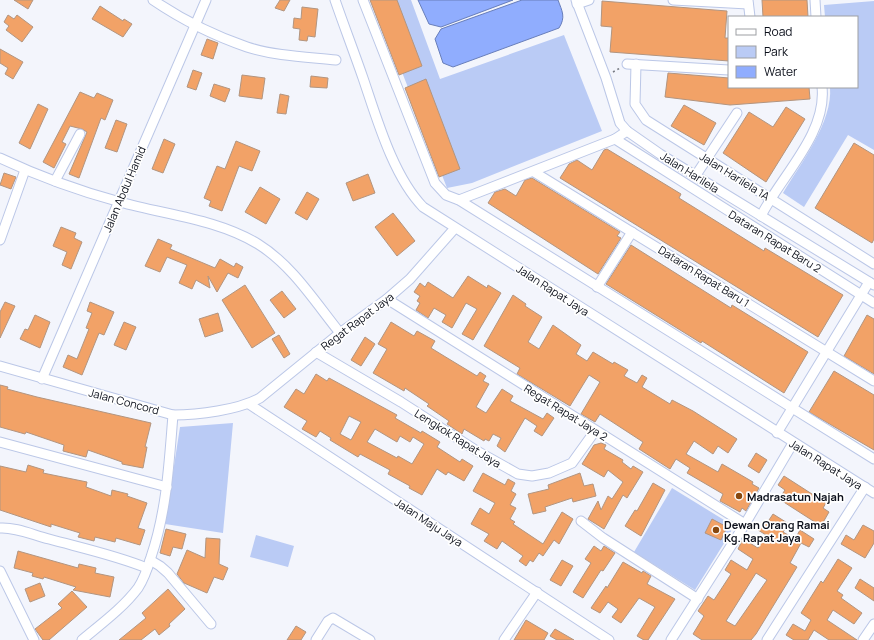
<svg xmlns="http://www.w3.org/2000/svg" width="874" height="640" font-family="Manrope,sans-serif">
<style>
.green{fill:#bacbf5}
.water{fill:#90adfe;stroke:#687eba}
.building{fill:#f2a267;stroke:#b29580;fill-rule:evenodd}
.lines{fill:none;stroke-linecap:round;stroke-linejoin:round}
.minor-casing{stroke:#bbc7e7;stroke-width:11}
.path{stroke:#777a83;stroke-width:1.5;stroke-dasharray:2 3;stroke-linecap:butt}
.minor{stroke:#fff;stroke-width:9}
.poi-dot{fill:#88480f;stroke:#fff;stroke-width:1.5}
.labels{text-anchor:middle;dominant-baseline:central;stroke-width:3.5;stroke-linejoin:round;paint-order:stroke}
.street-label{font-size:11px;fill:#0b0f1a;stroke:#fff}
.poi-label{font-size:11px;font-weight:bold;fill:#0b0f1a;stroke:#fff;text-anchor:start}
</style>
<rect width="100%" height="100%" fill="#f3f5fc"/>
<!-- green -->
<g class="green">
<polygon points="374,0 411,0 440,79 564,35 602,131 472,183 447,188"/>
<path d="M 874,1 L 874,150 L 848,135 L 804,207 L 783,193 C 801,163 833,122 830,87 L 857,87 L 857,17 L 825,17 L 824,5 Z"/>
<polygon points="233,423 223,533 165,524 180,427"/>
<polygon points="672,488 729,523 731,532 695,590 634,552"/>
<polygon points="256,535 294,546 288,567 250,557"/>
</g>
<!-- water -->
<g class="water">
<polygon points="418,0 513,0 441,27 429,24"/>
<path d="M 522,0 L 558,0 C 562,11 566,17 559,28 L 453,67 L 443,63 L 435,39 L 441,29 Z"/>
</g>
<!-- building -->
<g class="building">
<polygon points="14,0 33,0 28,9"/>
<polygon points="280,0 290,0 284,11 275,8"/>
<polygon points="370,0 397,0 422,66 399,75"/>
<polygon points="762,0 807,0 808,17 763,17"/>
<polygon points="602,1 727,11 725,38 729,38 729,61 610,52 612,27 601,26"/>
<polygon points="100,6 123,21 124,19 132,24 123,37 92,19"/>
<polygon points="302,7 318,9 315,37 308,36 307,41 299,40 300,29 293,28 294,18 301,19"/>
<polygon points="8,15 14,19 17,15 33,27 22,42 6,30 9,26 4,22"/>
<polygon points="207,39 218,43 213,59 201,55"/>
<polygon points="0,49 23,62 13,79 5,74 8,68 0,63"/>
<polygon points="193,70 202,73 196,90 187,87"/>
<polygon points="668,73 729,78 729,87 809,87 810,99 730,105 665,97"/>
<polygon points="242,75 265,78 262,99 239,96"/>
<polygon points="311,76 328,78 327,88 310,87"/>
<polygon points="426,79 460,169 439,177 405,88"/>
<polygon points="214,84 230,89 225,102 210,96"/>
<polygon points="80,92 94,98 97,93 113,100 105,120 101,118 79,178 69,174 87,132 82,129 70,126 62,142 66,144 54,168 43,162"/>
<polygon points="280,94 289,96 286,114 277,113"/>
<polygon points="38,104 48,109 30,149 19,143"/>
<polygon points="684,105 716,123 704,145 671,126"/>
<polygon points="786,107 805,119 766,182 723,153 749,112 773,127"/>
<polygon points="116,120 127,124 117,152 105,148"/>
<polygon points="164,139 175,144 163,173 152,169"/>
<polygon points="236,141 260,151 252,171 239,166 222,211 209,206 211,201 204,198 217,166 225,169"/>
<polygon points="854,143 874,155 874,239 872,243 815,208"/>
<polygon points="607,149 681,194 679,198 764,251 765,248 843,295 818,337 560,178 569,164 577,160 592,170 604,150"/>
<polygon points="4,173 16,177 11,189 0,185"/>
<polygon points="368,174 375,193 353,201 346,183"/>
<polygon points="532,178 620,232 617,236 621,238 598,274 488,203 495,192 505,189 516,196 525,180"/>
<polygon points="260,187 280,199 266,224 245,212"/>
<polygon points="307,192 319,199 307,220 295,213"/>
<polygon points="393,213 415,241 397,256 375,227"/>
<polygon points="61,227 76,233 74,238 82,242 71,269 62,265 67,252 53,246"/>
<polygon points="158,239 172,245 170,249 215,268 220,259 234,267 236,263 243,267 238,278 228,273 217,292 208,276 210,288 196,280 192,289 179,283 187,265 167,257 160,272 145,266"/>
<polygon points="631,245 731,308 732,305 808,352 784,393 702,341 701,343 606,284"/>
<polygon points="468,276 487,288 488,285 501,293 473,340 462,334 477,309 466,303 452,328 442,322 446,315 434,308 428,318 416,310 420,303 417,301 420,296 414,292 420,283 425,287 428,282 453,298"/>
<polygon points="245,285 275,333 252,348 222,300"/>
<polygon points="282,291 296,309 284,318 270,300"/>
<polygon points="513,295 526,304 525,306 542,317 528,342 539,349 553,325 581,345 576,354 587,361 593,352 613,364 614,362 628,370 624,376 637,383 642,375 647,378 642,387 670,404 672,400 693,411 737,439 728,453 718,446 713,454 694,441 686,454 718,472 722,464 753,482 752,484 759,488 746,511 742,508 740,512 720,501 723,494 687,473 690,468 676,459 670,469 639,449 643,442 600,414 595,422 581,414 600,382 589,375 570,406 517,374 520,368 484,346"/>
<polygon points="5,302 15,306 0,338 0,312"/>
<polygon points="90,302 114,312 104,335 99,333 82,375 63,367 68,355 77,359 89,329 86,328 92,313 87,311"/>
<polygon points="218,313 223,331 205,337 199,319"/>
<polygon points="35,315 50,322 40,348 20,339 25,329 28,330"/>
<polygon points="867,315 874,319 874,374 844,356"/>
<polygon points="124,322 136,327 126,350 114,345"/>
<polygon points="391,322 414,336 417,331 435,341 431,348 444,356 477,376 480,372 486,376 483,381 489,384 476,407 486,413 502,389 513,396 510,401 543,419 547,413 554,418 542,436 534,431 537,426 525,418 505,452 497,446 501,438 493,434 489,441 485,439 484,441 464,429 462,434 447,424 449,421 427,406 429,404 405,388 404,391 373,373 387,349 378,344"/>
<polygon points="279,335 290,354 284,358 272,339"/>
<polygon points="365,337 375,344 361,366 351,360"/>
<polygon points="834,371 874,395 874,450 809,412"/>
<path d="M 316,374 L 327,381 L 329,378 L 397,415 L 395,418 L 421,433 L 422,431 L 440,442 L 437,447 L 460,462 L 462,459 L 473,466 L 464,481 L 448,472 L 446,475 L 437,469 L 422,495 L 409,488 L 410,486 L 388,474 L 390,470 L 360,454 L 358,457 L 330,440 L 331,438 L 320,431 L 316,437 L 302,429 L 307,421 L 284,407 L 296,389 L 304,394 ZM 349,416 L 361,422 L 351,440 L 340,434 ZM 375,429 L 397,442 L 400,436 L 410,442 L 413,437 L 424,444 L 412,464 L 398,456 L 397,458 L 367,442 Z"/>
<polygon points="0,385 8,387 7,389 37,397 151,423 145,447 147,447 143,468 122,464 122,462 88,450 86,457 63,451 64,445 26,432 25,434 0,427"/>
<polygon points="601,443 606,445 604,449 623,460 622,462 631,469 633,466 643,472 627,498 623,495 604,529 588,519 598,501 601,510 608,496 612,499 623,482 608,470 604,477 582,464 594,445"/>
<polygon points="756,453 767,460 759,473 748,466"/>
<polygon points="28,465 44,470 43,473 87,482 86,487 111,496 112,490 128,494 127,496 147,503 138,528 145,530 140,545 116,538 115,542 95,537 94,541 78,537 80,533 51,524 51,527 0,510 0,466 26,472"/>
<polygon points="483,473 505,485 508,479 515,483 511,491 516,494 510,505 516,508 510,519 515,522 513,524 543,544 562,512 573,519 559,544 554,540 543,556 539,553 533,562 530,560 526,566 519,561 523,556 502,541 497,549 484,541 489,534 471,524 480,508 489,514 495,503 473,491"/>
<polygon points="580,473 584,486 593,484 596,496 573,502 572,498 545,507 546,511 533,514 528,494 549,489 548,485"/>
<polygon points="784,476 826,503 823,508 829,512 821,526 779,499 785,490 778,485"/>
<polygon points="653,483 665,490 641,536 625,526 635,510 637,511"/>
<path d="M 773,514 L 789,524 L 783,532 L 795,539 L 800,530 L 814,539 L 809,547 L 801,543 L 790,563 L 797,567 L 756,634 L 751,640 L 702,640 L 693,634 L 704,616 L 698,611 L 708,596 L 714,600 L 731,574 L 725,570 L 731,560 L 747,570 L 753,559 L 738,549 L 743,539 L 758,548 L 766,535 L 758,530 L 764,521 L 767,523 ZM 756,573 L 767,580 L 735,626 L 726,621 Z"/>
<polygon points="712,519 727,527 721,540 705,533"/>
<polygon points="863,525 874,531 874,543 865,558 841,544 846,535 854,540"/>
<polygon points="166,529 186,534 182,549 173,547 170,556 160,553"/>
<polygon points="206,538 220,539 219,564 228,568 223,580 214,577 207,593 184,583 177,574 187,550 205,558"/>
<polygon points="594,546 601,551 604,546 615,553 603,571 601,570 583,598 573,592 591,563 585,559"/>
<polygon points="18,551 78,568 79,564 96,568 95,573 114,577 110,597 73,590 76,587 44,577 43,579 32,576 33,573 14,568"/>
<polygon points="838,559 852,568 837,591 843,595 841,598 862,613 854,624 833,610 827,620 857,640 829,640 814,630 808,640 794,640 786,635 793,624 805,631 811,620 801,613 821,581 823,583"/>
<polygon points="562,560 573,566 561,586 550,580"/>
<polygon points="623,562 642,573 643,571 651,576 647,584 675,599 648,640 644,640 637,636 655,607 639,598 621,623 612,617 618,609 608,602 600,613 591,608 606,586 607,588"/>
<polygon points="860,579 874,588 874,601 855,588"/>
<polygon points="40,583 45,596 30,602 25,589"/>
<polygon points="168,589 185,609 169,624 170,626 159,635 155,629 141,640 119,640 146,618 142,613"/>
<polygon points="72,591 87,607 49,640 43,640 35,629 62,608 58,604"/>
<polygon points="526,620 548,633 544,640 514,640"/>
<polygon points="296,626 306,632 301,640 287,640"/>
<polygon points="555,629 574,640 557,640 550,636"/>
</g>
<g class="lines">
<!-- minor casing -->
<g class="minor-casing">
<g id="minor">
<path d="M 153,0 C 181,19 215,36 247,47 C 275,56 307,57 336,60"/>
<path d="M 335,0 C 344,26 354,52 363,78 C 377,119 393,176 423,207 L 874,493"/>
<polyline points="363,0 435,183 446,195 459,200 874,459"/>
<polyline points="576,0 606,78 620,123 627,131 660,154 874,285"/>
<polyline points="673,0 748,4"/>
<polyline points="748,0 750,17"/>
<polyline points="815,0 816,17"/>
<polyline points="577,4 589,0"/>
<polyline points="627,64 729,70"/>
<polyline points="636,64 635,104 646,120 874,264"/>
<polyline points="615,139 874,303"/>
<path d="M 0,158 C 38,176 79,191 120,202 C 166,215 217,219 258,244 C 292,265 315,302 340,333"/>
<polyline points="534,172 874,381"/>
<polyline points="696,175 737,113"/>
<polyline points="55,181 80,134"/>
<polyline points="459,200 615,139 627,131"/>
<path d="M 761,216 C 781,176 827,134 822,87"/>
<polyline points="0,240 25,170"/>
<polyline points="597,287 632,232"/>
<polyline points="387,299 745,524"/>
<polyline points="316,352 401,402 477,451 518,474 532,476 549,473 572,463 595,431"/>
<path d="M 0,366 L 173,415 C 198,415 238,410 260,398 L 340,333 L 387,299 L 410,279 L 455,228"/>
<polyline points="42,379 206,0"/>
<polyline points="249,404 609,640"/>
<polyline points="777,433 869,282"/>
<polyline points="0,442 167,487"/>
<polyline points="581,521 603,538 698,599"/>
<path d="M 0,528 C 16,527 33,535 49,539 C 82,548 115,555 147,568"/>
<polyline points="150,560 160,566 168,573 211,624"/>
<polyline points="0,571 34,640"/>
<path d="M 82,640 C 101,624 123,608 138,588 C 144,579 148,567 151,557 C 167,510 169,463 173,415"/>
<polyline points="316,640 328,621 333,618 370,640"/>
<polyline points="504,640 537,592"/>
<polyline points="671,640 745,524 793,443"/>
<polyline points="767,640 865,487"/>
<polyline points="863,640 874,624"/>
</g>
</g>
<!-- path -->
<polyline class="path" points="613,72 620,68"/>
<!-- minor -->
<use href="#minor" class="minor"/>
</g>
<!-- markers -->
<g class="poi-dot">
<circle cx="739" cy="496" r="4"/>
<circle cx="716" cy="530" r="4"/>
</g>
<g class="labels">
<!-- street labels -->
<g class="street-label">
<text transform="translate(690 172) rotate(32)">Jalan Harilela</text>
<text transform="translate(735 176) rotate(32)">Jalan Harilela 1A</text>
<text transform="translate(124 189) rotate(-67)">Jalan Abdul Hamid</text>
<text transform="translate(775 241) rotate(32)">Dataran Rapat Baru 2</text>
<text transform="translate(704 276) rotate(32)">Dataran Rapat Baru 1</text>
<text transform="translate(553 290) rotate(33)">Jalan Rapat Jaya</text>
<text transform="translate(357 321) rotate(-37)">Regat Rapat Jaya</text>
<text transform="translate(124 401) rotate(15)">Jalan Concord</text>
<text transform="translate(566 412) rotate(32)">Regat Rapat Jaya 2</text>
<text transform="translate(458 438) rotate(32)">Lengkok Rapat Jaya</text>
<text transform="translate(826 464) rotate(32)">Jalan Rapat Jaya</text>
<text transform="translate(429 522) rotate(33)">Jalan Maju Jaya</text>
</g>
<!-- poi labels -->
<g class="poi-label">
<text x="747" y="496">Madrasatun Najah</text>
<text x="724" y="524">Dewan Orang Ramai<tspan x="724" dy="13">Kg. Rapat Jaya</tspan></text>
</g>
</g>
<!-- legend -->
<rect x="728" y="16" width="130" height="72" fill="#ffffff" stroke="#9d9fa3"/>
<rect x="736" y="29" width="20" height="6" fill="#ffffff" stroke="#9d9fa3"/>
<text x="764" y="36" font-size="12" fill="#0b0f1a">Road</text>
<rect x="736" y="46" width="20" height="12" fill="#bacbf5" stroke="#9d9fa3"/>
<text x="764" y="56" font-size="12" fill="#0b0f1a">Park</text>
<rect x="736" y="66" width="20" height="12" fill="#90adfe" stroke="#9d9fa3"/>
<text x="764" y="76" font-size="12" fill="#0b0f1a">Water</text>
</svg>
